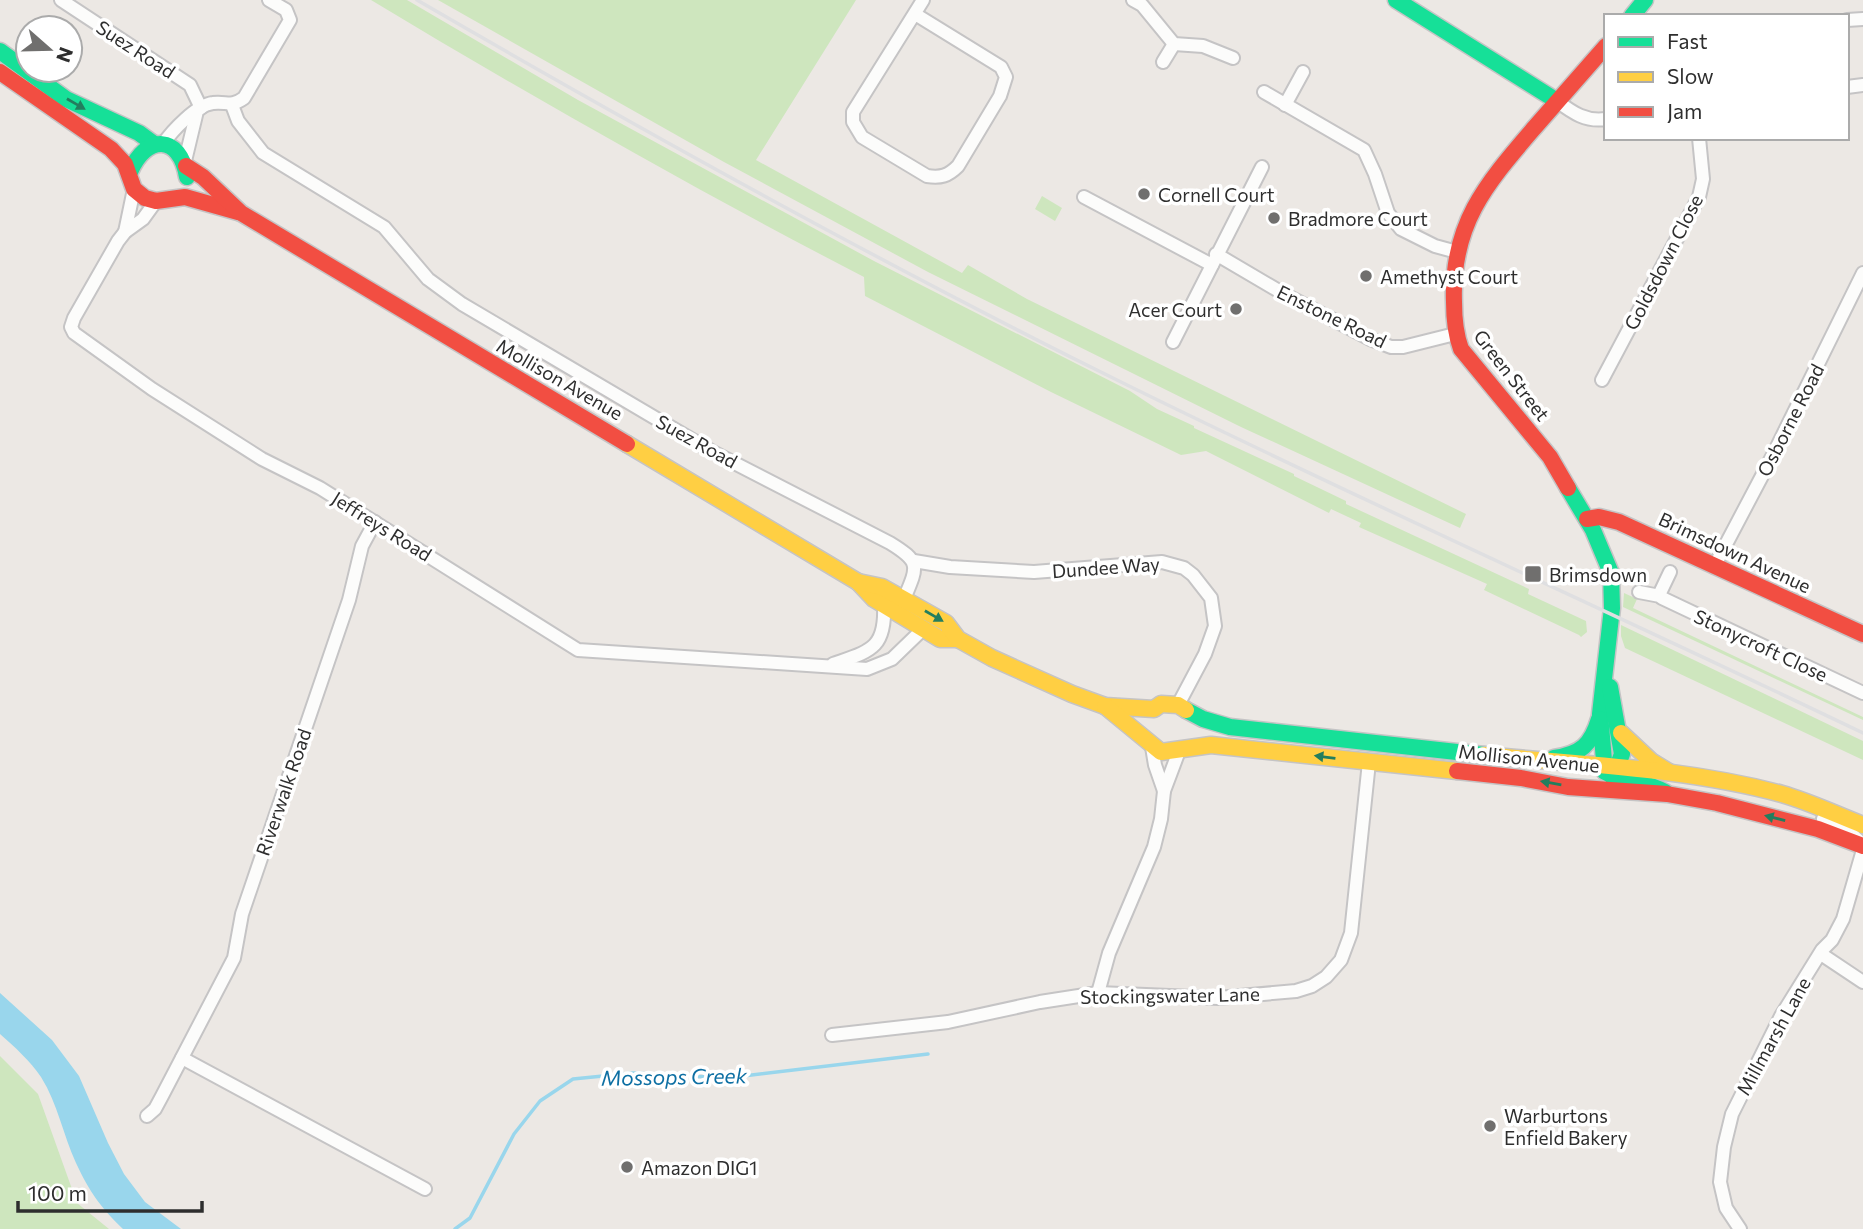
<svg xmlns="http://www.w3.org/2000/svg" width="1863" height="1229" font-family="Commissioner,sans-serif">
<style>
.green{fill:#cee6be}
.water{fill:#99d6ec}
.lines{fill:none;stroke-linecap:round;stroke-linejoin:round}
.stream{stroke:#99d6ec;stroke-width:3.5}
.street-casing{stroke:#c5c4c5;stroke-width:16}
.fast-casing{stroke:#c5c4c5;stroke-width:19}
.slow-casing{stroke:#c5c4c5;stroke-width:19}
.jam-casing{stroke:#c5c4c5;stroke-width:19}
.street{stroke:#fcfcfb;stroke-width:12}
.fast{stroke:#16e098;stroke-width:16}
.slow{stroke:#ffcf43;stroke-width:16}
.jam{stroke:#f24e42;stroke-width:16}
.rail{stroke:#dfdfe1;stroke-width:3.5}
.oneway{fill:#237e5e}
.poi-dot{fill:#706f6e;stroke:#fff;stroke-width:2.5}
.labels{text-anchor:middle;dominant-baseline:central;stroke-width:7;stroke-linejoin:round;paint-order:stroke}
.street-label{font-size:19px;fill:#2e2e2e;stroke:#fff}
.poi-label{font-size:19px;fill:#2e2e2e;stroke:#fff;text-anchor:start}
.water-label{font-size:21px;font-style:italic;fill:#0d6fa3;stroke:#fff}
</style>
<rect width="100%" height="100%" fill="#ece8e4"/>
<!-- green -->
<g class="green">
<path d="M 371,0 L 407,0 L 578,100 L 874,261 L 1130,391 L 1157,409 L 1194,426 L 1194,428 L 1294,474 L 1294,476 L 1346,501 L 1346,504 L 1529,589 L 1528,594 L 1586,621 L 1587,632 L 1581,637 L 1579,635 L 1484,590 L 1487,584 L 1359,527 L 1361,523 L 1331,509 L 1329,513 L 1206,451 L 1181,455 L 1051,392 L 865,296 L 864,277 C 696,190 532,97 371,0 Z"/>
<polygon points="438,0 856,0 756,160 962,273 968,265 1027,299 1466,514 1460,528 1241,427 928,272 724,162"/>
<polygon points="1042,196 1062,208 1055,221 1035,209"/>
<polygon points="1624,593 1637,599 1633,608 1863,717 1863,720 1623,607"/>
<polygon points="1621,625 1863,741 1863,760 1625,648 1621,636"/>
<polygon points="0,1056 38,1094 77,1203 109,1229 0,1229"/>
</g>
<!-- water -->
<path class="water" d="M 0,993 L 52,1040 L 79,1076 L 108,1143 L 124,1174 L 145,1202 L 181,1229 L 123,1229 C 101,1208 89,1191 76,1163 C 63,1135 58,1104 41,1077 C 30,1061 15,1047 0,1034 Z"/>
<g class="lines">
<!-- stream -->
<polyline class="stream" points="455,1229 470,1218 514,1134 540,1101 573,1079 633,1073 727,1078 928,1054"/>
<!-- street casing -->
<g class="street-casing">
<g id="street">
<polyline points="61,0 190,85 201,108"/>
<polyline points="1133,0 1142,5 1174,44 1203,46 1233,58"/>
<path d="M 915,14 L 1001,67 L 1006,77 L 1000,96 L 958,166 C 948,176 941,178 927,176 L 862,137 L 853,122 L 853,112 L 923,0"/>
<polyline points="1847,20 1863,19"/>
<polyline points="1163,62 1174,44"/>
<polyline points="1847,87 1863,85"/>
<polyline points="1264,92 1364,150 1375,174 1388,213 1401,229 1435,246 1457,252"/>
<path d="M 1557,101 C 1573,113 1586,122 1606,119"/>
<path d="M 232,105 L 238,121 L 263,153 L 384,227 L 428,279 L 462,304 L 711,451 L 890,543 C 921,562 918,566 904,599"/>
<polyline points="1285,105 1303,72"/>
<path d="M 163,144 C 172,131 196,105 213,103 C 227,101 230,108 244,98 L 290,20 L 286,10 L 269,0"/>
<polyline points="185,161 197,111"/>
<polyline points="1084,197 1212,265"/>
<polyline points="156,201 143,219 125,232 118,241 74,318 71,327 74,333 152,389 262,459 320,488 578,650 867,669 892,659 923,629"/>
<polyline points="125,232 134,189"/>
<polyline points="1216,254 1284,294 1370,339 1391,347 1403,347 1455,334"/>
<polyline points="1173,342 1262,167"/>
<polyline points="1602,380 1699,197 1703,179 1699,138"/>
<polyline points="914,561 950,567 1034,572 1162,562 1184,568 1193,575 1211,598 1215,626 1205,654 1178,705"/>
<polyline points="1714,567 1773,455 1863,273"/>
<polyline points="1670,572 1660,593 1662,598 1863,693"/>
<polyline points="1639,592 1660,596"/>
<path d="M 833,664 C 870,651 886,649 884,605"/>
<polyline points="1152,747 1155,765 1164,791"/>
<polyline points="1823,819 1846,829 1858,840"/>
<polyline points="1821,954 1863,982"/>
<polyline points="1098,993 1109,953 1154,847 1161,819 1164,791 1179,751"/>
<polyline points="832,1035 948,1022 1040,1002 1098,993 1218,998 1296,991 1312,986 1326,977 1341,960 1351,933 1369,762"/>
<polyline points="182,1058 425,1189"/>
<polyline points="147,1116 155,1109 162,1096 234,958 242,914 349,600 362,546 375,522"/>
<polyline points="1740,1229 1726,1208 1720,1182 1724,1147 1732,1114 1781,1016 1822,950 1832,940 1843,919 1863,850"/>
</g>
</g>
<!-- fast casing -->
<g class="fast-casing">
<g id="fast">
<polyline points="1396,0 1557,101"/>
<polyline points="1632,16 1645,0"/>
<polyline points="0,51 66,99 139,133 154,144"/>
<path d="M 130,172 C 146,134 180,134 187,177"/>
<path d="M 1568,488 L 1593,530 L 1611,573 L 1612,608 L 1600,714 L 1605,772 C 1623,783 1644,780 1665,792"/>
<polyline points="1610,687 1622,754 1613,778"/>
<polyline points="1186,710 1203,719 1230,727 1484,755"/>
<path d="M 1554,758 C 1581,754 1591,745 1599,719"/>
</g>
</g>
<!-- slow casing -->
<g class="slow-casing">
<g id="slow">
<polyline points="627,444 858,582 874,599 940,639 958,639"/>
<polyline points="858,582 882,587 946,623 958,639 992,658 1072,694 1105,706 1154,709 1161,704 1178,705 1186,710"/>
<polyline points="1105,706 1161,752 1211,745 1457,771"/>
<polyline points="1621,733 1651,761 1669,772"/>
<path d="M 1484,755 C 1584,765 1686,768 1782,794 C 1810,802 1837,815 1863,825"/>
</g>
</g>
<!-- jam casing -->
<g class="jam-casing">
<g id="jam">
<polyline points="0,72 111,149 125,164 134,189 145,198 156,201 185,197 238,212"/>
<polyline points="186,166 203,177 241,213 627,444"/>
<path d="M 1568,488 L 1550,457 L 1461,349 C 1455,333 1454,319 1454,302 C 1451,223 1487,183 1535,127 C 1559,100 1582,73 1606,46"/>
<polyline points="1587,519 1599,517 1619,522 1863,634"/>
<polyline points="1457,771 1521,778 1568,787 1667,794 1717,803 1818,829 1863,846"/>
</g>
</g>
<!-- street -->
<use href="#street" class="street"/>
<!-- fast -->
<use href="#fast" class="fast"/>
<!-- slow -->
<use href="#slow" class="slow"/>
<!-- jam -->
<use href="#jam" class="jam"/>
<!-- rail -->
<path class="rail" d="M 417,0 C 648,134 880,263 1119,381 C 1365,503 1616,614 1863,733"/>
</g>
<!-- one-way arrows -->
<defs><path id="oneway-solid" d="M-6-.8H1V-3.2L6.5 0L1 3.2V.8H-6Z" transform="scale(1.75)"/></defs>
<g class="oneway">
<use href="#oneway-solid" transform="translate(76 104) rotate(30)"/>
<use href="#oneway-solid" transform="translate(934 616) rotate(30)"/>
<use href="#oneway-solid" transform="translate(1325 757) rotate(-173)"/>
<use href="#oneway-solid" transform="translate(1551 783) rotate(-170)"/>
<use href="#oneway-solid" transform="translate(1775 818) rotate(-166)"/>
</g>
<!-- markers -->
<g class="poi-dot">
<circle cx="1144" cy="194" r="7"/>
<circle cx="1274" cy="218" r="7"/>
<circle cx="1366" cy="276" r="7"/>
<circle cx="1236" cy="309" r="7"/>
<rect x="1524" y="565" width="18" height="18" rx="3.5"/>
<circle cx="1490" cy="1126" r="7"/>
<circle cx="627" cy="1167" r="7"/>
</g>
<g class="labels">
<!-- street labels -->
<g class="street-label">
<text transform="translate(136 49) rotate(33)">Suez Road</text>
<text transform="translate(1663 262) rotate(-63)">Goldsdown Close</text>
<text transform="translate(1332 316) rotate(26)">Enstone Road</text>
<text transform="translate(1512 375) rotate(52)">Green Street</text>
<text transform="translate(560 379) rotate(30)">Mollison Avenue</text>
<text transform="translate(1790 420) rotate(-63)">Osborne Road</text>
<text transform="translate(697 441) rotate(29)">Suez Road</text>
<text transform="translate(382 526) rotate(32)">Jeffreys Road</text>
<text transform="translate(1735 552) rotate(25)">Brimsdown Avenue</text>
<text transform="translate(1106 567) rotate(-4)">Dundee Way</text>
<text transform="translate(1761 645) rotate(25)">Stonycroft Close</text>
<text transform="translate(1529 758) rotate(6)">Mollison Avenue</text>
<text transform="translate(283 792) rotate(-71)">Riverwalk Road</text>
<text transform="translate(1170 995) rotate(-1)">Stockingswater Lane</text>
<text transform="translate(1773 1036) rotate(-61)">Millmarsh Lane</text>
</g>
<!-- poi labels -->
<g class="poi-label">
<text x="1158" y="194">Cornell Court</text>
<text x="1288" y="218">Bradmore Court</text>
<text x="1380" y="276">Amethyst Court</text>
<text x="1222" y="309" text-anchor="end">Acer Court</text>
<text x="1549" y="574">Brimsdown</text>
<text x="1504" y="1115">Warburtons<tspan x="1504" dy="22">Enfield Bakery</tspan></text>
<text x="641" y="1167">Amazon DIG1</text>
</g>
<!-- water labels -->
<g class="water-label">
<text transform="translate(674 1076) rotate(-1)">Mossops Creek</text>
</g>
</g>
<!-- legend -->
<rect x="1604" y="14" width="245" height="126" fill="#ffffff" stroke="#ababab" stroke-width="2"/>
<rect x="1618" y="37" width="35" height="10" fill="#16e098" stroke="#ababab" stroke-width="2"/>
<text x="1667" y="49" font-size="21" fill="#2e2e2e">Fast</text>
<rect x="1618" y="72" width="35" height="10" fill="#ffcf43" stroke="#ababab" stroke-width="2"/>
<text x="1667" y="84" font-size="21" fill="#2e2e2e">Slow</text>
<rect x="1618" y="107" width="35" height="10" fill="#f24e42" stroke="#ababab" stroke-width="2"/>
<text x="1667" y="119" font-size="21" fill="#2e2e2e">Jam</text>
<!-- north arrow -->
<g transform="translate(49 49) rotate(110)"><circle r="33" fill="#ffffff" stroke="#ababab" stroke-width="2"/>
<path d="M0-5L12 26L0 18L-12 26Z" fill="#706f6e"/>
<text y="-10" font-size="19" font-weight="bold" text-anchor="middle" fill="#2e2e2e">N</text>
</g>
<!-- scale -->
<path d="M18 1201v10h184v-10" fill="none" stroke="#2e2e2e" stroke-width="3.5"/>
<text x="28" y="1201" font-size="21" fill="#2e2e2e" stroke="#ffffff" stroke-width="5" paint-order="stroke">100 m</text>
</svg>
